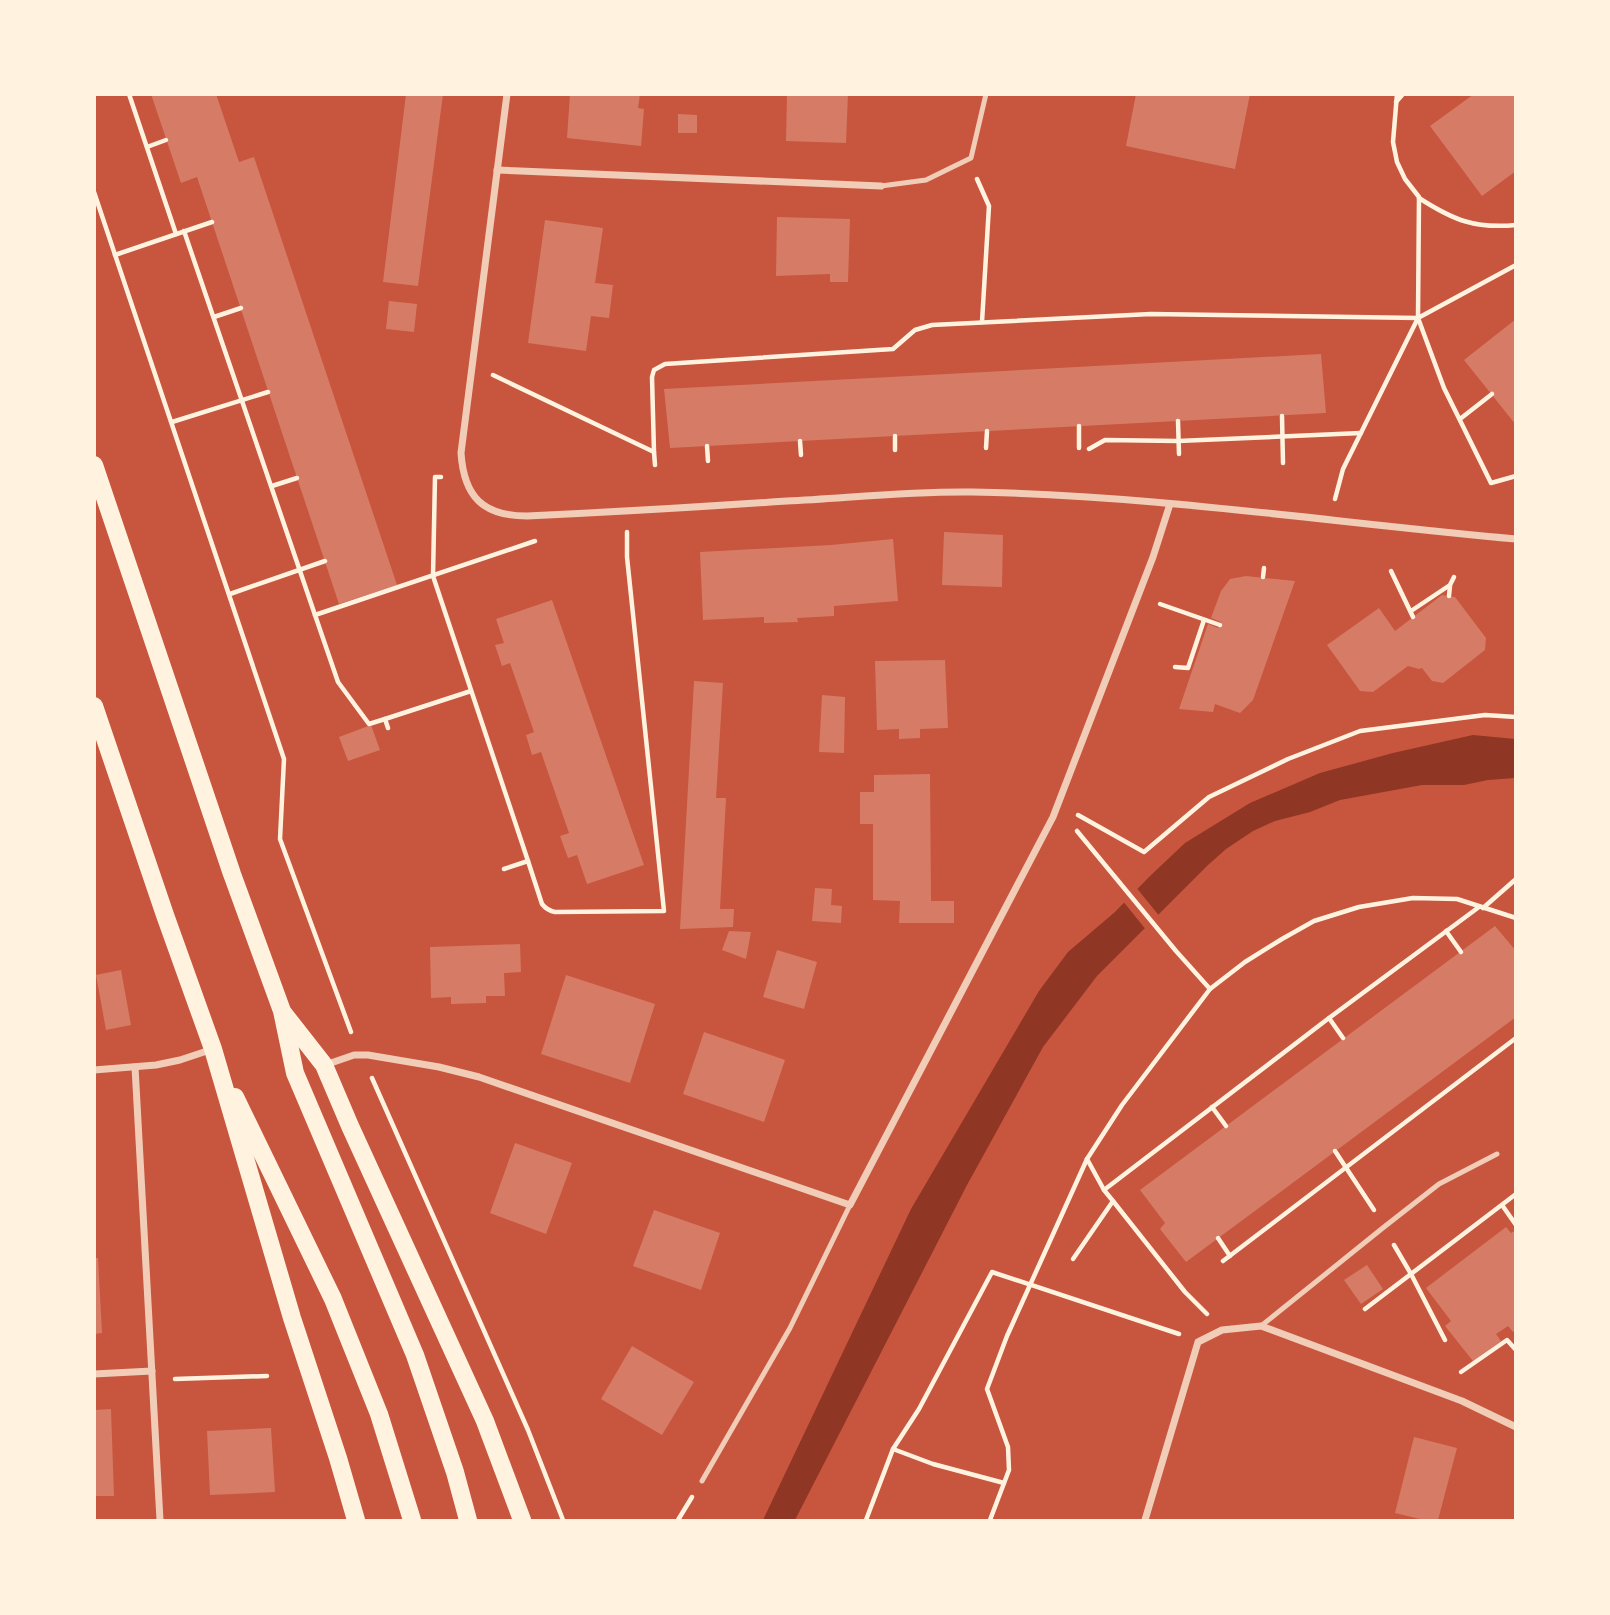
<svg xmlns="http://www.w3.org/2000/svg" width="1610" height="1615" font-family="'Titillium Web',sans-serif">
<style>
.water{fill:#8f3625}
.pier{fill:#c8553d}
.building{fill:#d67c66}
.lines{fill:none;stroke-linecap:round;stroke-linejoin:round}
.path{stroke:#fff3e0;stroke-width:4.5}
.service{stroke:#f1ccb7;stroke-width:5}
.minor{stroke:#f1ccb7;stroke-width:7}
.primary{stroke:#fff3e0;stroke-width:18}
</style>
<rect width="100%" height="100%" fill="#c8553d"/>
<!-- water -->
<polygon class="water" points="1473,735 1515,739 1515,778 1488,780 1464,785 1422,785 1340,800 1310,812 1275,821 1253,831 1226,849 1208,865 1097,976 1043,1047 967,1185 795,1520 763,1520 911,1209 1039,991 1068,952 1115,912 1149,877 1185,843 1250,803 1320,773 1393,753"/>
<!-- pier -->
<polygon class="pier" points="1135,886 1161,918 1147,931 1122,900"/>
<!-- building -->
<g class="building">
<polygon points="151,94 216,94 239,162 254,157 397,585 339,604 197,177 181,183"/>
<polygon points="406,94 443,94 418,286 383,282"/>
<polygon points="570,94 640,94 638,108 644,109 641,146 567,138"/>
<polygon points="787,94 848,94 846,143 786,141"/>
<polygon points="1136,94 1250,94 1235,169 1126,146"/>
<polygon points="1474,94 1516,94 1516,171 1482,196 1430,126"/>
<polygon points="678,114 697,115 697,133 678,133"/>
<polygon points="777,217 850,219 848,282 830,282 830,274 776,276"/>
<polygon points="545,220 603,228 595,283 613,285 609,318 591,316 586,351 528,343"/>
<polygon points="389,301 417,304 414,332 386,329"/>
<polygon points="1516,319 1516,425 1464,360"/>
<polygon points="1321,354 1326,413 670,448 664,389"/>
<polygon points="944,532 1003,535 1002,587 942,585"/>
<polygon points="893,539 898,601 834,606 834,616 797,618 798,622 764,623 764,617 703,620 700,552 831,545"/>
<polygon points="1246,576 1295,581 1253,700 1240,713 1215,704 1213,712 1179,709 1208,624 1218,628 1221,622 1211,618 1221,591 1230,579"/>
<polygon points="1442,595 1455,597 1486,638 1485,650 1443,683 1432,681 1422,668 1419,669 1408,666 1373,692 1360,691 1327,645 1379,608 1395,631"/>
<polygon points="552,600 644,865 587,884 577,855 568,858 560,836 569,833 541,752 532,755 526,735 534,732 510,663 502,666 495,645 504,643 496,619"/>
<polygon points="945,660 948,728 920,729 920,738 899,739 899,729 877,730 875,661"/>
<polygon points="694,681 723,683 716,798 726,798 720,909 734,909 733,927 680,929"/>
<polygon points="822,695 845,697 844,753 819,752"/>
<polygon points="371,725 380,750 348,761 339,737"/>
<polygon points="930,774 931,901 954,901 954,923 899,923 900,901 873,900 873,824 860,824 860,792 874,792 874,775"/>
<polygon points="815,888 832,889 831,905 842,906 841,923 812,921"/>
<polygon points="1495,926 1516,951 1516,1017 1186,1262 1160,1229 1165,1223 1140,1190"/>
<polygon points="729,931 751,932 746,959 722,950"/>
<polygon points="520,944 521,972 504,973 505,996 486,996 486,1003 451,1004 451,997 431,998 430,947"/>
<polygon points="777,950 817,962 804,1009 763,997"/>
<polygon points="121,970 131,1025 106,1030 96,975"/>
<polygon points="566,975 655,1004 630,1083 541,1054"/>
<polygon points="704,1032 785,1060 764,1122 683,1094"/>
<polygon points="515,1143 572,1163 546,1234 490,1213"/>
<polygon points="654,1210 720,1233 701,1290 633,1266"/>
<polygon points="1506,1227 1511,1233 1516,1230 1516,1329 1513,1332 1508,1326 1496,1334 1501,1341 1473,1361 1445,1326 1451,1321 1426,1288"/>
<polygon points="94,1258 98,1258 102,1333 94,1334"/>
<polygon points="1367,1265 1383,1289 1361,1304 1344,1280"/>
<polygon points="632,1346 694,1382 662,1435 601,1399"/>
<polygon points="111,1409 114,1496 94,1496 94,1410"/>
<polygon points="271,1428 275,1492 210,1495 207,1431"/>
<polygon points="1414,1437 1457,1448 1438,1520 1424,1520 1395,1513"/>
</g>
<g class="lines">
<!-- path -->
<g class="path">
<polyline points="129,94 176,234"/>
<polyline points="1396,102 1403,94"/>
<polyline points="147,147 166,140"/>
<polyline points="977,179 989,206 982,322"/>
<polyline points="94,192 284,759 280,839 351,1032"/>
<path d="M 1419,198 C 1453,220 1475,229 1516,225"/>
<polyline points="184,231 315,615"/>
<polyline points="115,255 212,222"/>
<polyline points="1516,265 1418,318 1444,388 1491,483 1516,476"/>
<polyline points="214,317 241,308"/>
<polyline points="493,375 654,452 655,465"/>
<polyline points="1282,416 1283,463"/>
<polyline points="1460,419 1492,394"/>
<polyline points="1178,421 1179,454"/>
<polyline points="172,422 268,392"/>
<polyline points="1079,426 1079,448"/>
<polyline points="895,436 895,450"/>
<polyline points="800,441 801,455"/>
<polyline points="707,446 708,461"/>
<polyline points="986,448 987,431"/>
<polyline points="1089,449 1105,440 1178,441 1361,433"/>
<polyline points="654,452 652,377 654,370 665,364 893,349 915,330 932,325 1151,314 1418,318"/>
<polyline points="441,477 435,477 433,576 528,861 504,869"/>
<polyline points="272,486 297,478"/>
<polyline points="1335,499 1343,469 1418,318 1419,197 1405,179 1397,162 1393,142 1397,94"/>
<polyline points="1391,571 1413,617"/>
<polyline points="1263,577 1264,568"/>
<polyline points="230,594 325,561"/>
<polyline points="1449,596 1450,586"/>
<polyline points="1160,604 1220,625"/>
<polyline points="1411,611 1450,585 1454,577"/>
<polyline points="1175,667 1188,668 1204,620"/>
<polyline points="385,719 471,691"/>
<polyline points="388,728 385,719 369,724 338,682 315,615 535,541"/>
<polyline points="1078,815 1144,852 1209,797 1288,759 1360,731 1485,715 1516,717"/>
<polyline points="1077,831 1176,951 1210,989"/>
<path d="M 528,861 L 542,904 C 546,909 549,911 555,912 L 664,911 L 627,557 L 627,532"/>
<polyline points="1483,908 1516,879"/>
<polyline points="1446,931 1461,952"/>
<polyline points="1329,1018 1343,1038"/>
<polyline points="372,1078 528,1430 563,1520"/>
<polyline points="1212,1107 1226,1126"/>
<polyline points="1335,1151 1374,1210"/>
<polyline points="1087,1159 1104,1190 1113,1201 1185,1292 1207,1314"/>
<polyline points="1104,1190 1329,1018 1479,907"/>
<polyline points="1502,1205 1516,1225"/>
<polyline points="1218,1238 1230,1256"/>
<polyline points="1394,1245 1411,1274 1445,1340"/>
<polyline points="1073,1259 1113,1201"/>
<polyline points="1223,1261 1516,1038"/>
<polyline points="1365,1309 1516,1194"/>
<polyline points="1461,1372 1507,1340 1516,1350"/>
<polyline points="175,1379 267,1376"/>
<polyline points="893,1449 933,1464 1004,1483"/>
<polyline points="678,1520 692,1497"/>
<polyline points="866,1520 893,1449 919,1409 992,1272 1179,1334"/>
<polyline points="990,1520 1009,1470 1008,1447 987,1389 1007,1336 1087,1159 1122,1105 1210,989 1245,962 1282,939 1314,921 1359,907 1413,898 1457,899 1516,918"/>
</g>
<!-- service -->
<g class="service">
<polyline points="881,186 926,180 971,158 986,94"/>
<polyline points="1261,1326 1384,1227 1439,1184 1497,1154"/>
<polyline points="702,1481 790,1328 850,1205"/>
</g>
<!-- minor -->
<g class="minor">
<path d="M 507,94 L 461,453 C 464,497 483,516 527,516 C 614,512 700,507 787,501 C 848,498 910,491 972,492 C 1154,495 1335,523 1516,539"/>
<polyline points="497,170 881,186"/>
<polyline points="325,1065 354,1055 368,1055 439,1067 479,1077 850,1205 1053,817 1153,557 1170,504"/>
<polyline points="135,1067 160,1520"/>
<polyline points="94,1070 156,1065 180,1060 213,1049"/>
<polyline points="94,1374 152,1371"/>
<polyline points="1145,1520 1198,1342 1222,1330 1261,1326 1462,1401 1516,1427"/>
</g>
<!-- primary -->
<g class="primary">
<polyline points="94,465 232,874 282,1011 295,1073 415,1355 455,1472 468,1520"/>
<polyline points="94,706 165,915 213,1049 292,1318 338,1458 356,1520"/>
<polyline points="284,1014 324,1065 350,1126 485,1421 522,1520"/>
<polyline points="235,1097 333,1299 379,1414 412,1520"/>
</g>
</g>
<!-- border -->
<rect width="1610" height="1615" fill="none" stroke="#fff3e0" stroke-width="192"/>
</svg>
